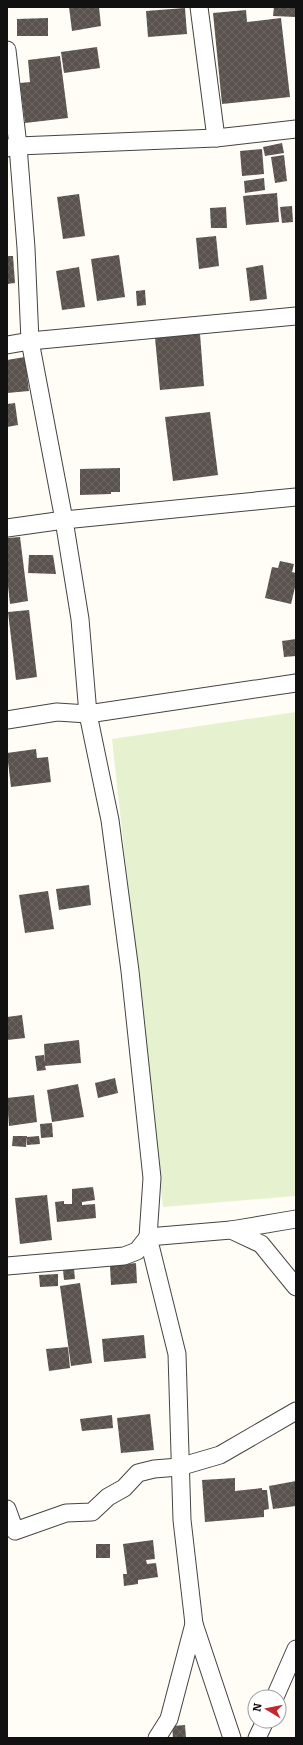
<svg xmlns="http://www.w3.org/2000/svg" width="303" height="1745" font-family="Bitter,serif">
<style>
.pitch{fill:#e6f2cf}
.building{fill:url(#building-cross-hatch)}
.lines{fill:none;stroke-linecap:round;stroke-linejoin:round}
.street-casing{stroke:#444;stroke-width:19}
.street{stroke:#fff;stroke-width:17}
</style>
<defs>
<pattern id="building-cross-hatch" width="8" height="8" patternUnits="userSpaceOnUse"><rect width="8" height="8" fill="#5a524d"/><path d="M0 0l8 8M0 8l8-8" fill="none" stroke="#6d6662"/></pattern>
</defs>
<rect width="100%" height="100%" fill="#fffdf5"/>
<!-- pitch -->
<polygon class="pitch" points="296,712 296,1196 163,1207 112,739"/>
<!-- building -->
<g class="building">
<polygon points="69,7 99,7 101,26 72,31"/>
<polygon points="274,7 296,7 296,17 273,16"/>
<polygon points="185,8 187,34 148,37 146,11"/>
<polygon points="246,10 247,22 281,18 290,97 222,104 213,13"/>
<polygon points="48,18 48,36 17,36 17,19"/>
<polygon points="97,47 100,68 64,73 61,52"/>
<polygon points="60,56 68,118 25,123 20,83 30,82 28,60"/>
<polygon points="282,143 284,153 265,156 263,147"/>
<polygon points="262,149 264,174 242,176 240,151"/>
<polygon points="284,155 287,181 275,183 271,157"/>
<polygon points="264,178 265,190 245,193 244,181"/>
<polygon points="277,193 279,222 246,225 243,196"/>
<polygon points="79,194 85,236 63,239 57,197"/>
<polygon points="292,206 293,222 282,223 280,207"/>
<polygon points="226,207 227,228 211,228 210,208"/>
<polygon points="216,236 219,266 199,269 196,238"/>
<polygon points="119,255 125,297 97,301 91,259"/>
<polygon points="7,256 13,256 15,283 7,284"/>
<polygon points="263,265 267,299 250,301 246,268"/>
<polygon points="79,267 85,307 62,310 56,271"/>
<polygon points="145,290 146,305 137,306 136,291"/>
<polygon points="200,334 204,386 160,390 155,338"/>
<polygon points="25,357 29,391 7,393 7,360"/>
<polygon points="15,403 18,425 7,427 7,404"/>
<polygon points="210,412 218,475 173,481 165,417"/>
<polygon points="120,468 120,492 111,492 111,494 80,495 80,469"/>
<polygon points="20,537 28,601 10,604 7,576 7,538"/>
<polygon points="29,555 53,555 56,574 28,573"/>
<polygon points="280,561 294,564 292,572 296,573 296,583 291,604 265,598 272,567 278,568"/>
<polygon points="29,610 37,677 16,680 8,612"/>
<polygon points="296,639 296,656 284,657 282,641"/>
<polygon points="36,749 37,758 48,757 51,782 11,787 7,753"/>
<polygon points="89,885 91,905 59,910 56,889"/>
<polygon points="48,891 54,929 25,933 19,895"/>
<polygon points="22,1015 25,1038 7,1040 7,1017"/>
<polygon points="79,1040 81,1063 45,1066 46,1070 37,1071 35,1056 44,1055 45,1063 44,1044"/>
<polygon points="115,1078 118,1093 98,1098 95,1083"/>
<polygon points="78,1084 84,1117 52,1122 47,1090"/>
<polygon points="34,1095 37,1122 9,1126 7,1098"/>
<polygon points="52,1123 53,1137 41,1138 40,1124"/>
<polygon points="13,1136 27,1136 26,1147 12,1146"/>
<polygon points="39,1136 40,1144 27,1145 27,1137"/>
<polygon points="93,1187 95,1200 82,1202 82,1205 95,1204 96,1218 57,1222 55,1202 64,1201 64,1204 72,1204 72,1189"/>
<polygon points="47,1195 52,1240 20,1244 15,1198"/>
<polygon points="136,1263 137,1283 111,1285 110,1266"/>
<polygon points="74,1269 75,1279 64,1280 63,1270"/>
<polygon points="58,1274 58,1286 40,1287 39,1275"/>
<polygon points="80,1283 92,1363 71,1366 60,1286"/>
<polygon points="144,1335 146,1358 104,1362 102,1339"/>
<polygon points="68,1347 70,1368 49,1371 46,1349"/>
<polygon points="150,1414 154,1450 121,1453 117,1418"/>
<polygon points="112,1415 113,1428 82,1431 80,1419"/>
<polygon points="235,1478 235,1491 262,1488 262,1490 267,1490 269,1509 264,1510 264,1517 205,1522 202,1480"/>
<polygon points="296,1481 296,1506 273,1509 269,1486"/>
<polygon points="153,1540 155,1559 146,1560 147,1564 156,1563 158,1577 138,1580 138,1584 124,1586 123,1574 127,1574 123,1544"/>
<rect x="96" y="1544" width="14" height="14"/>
<polygon points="185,1725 186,1738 173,1738 172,1726"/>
</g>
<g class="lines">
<!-- street casing -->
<g class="street-casing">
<g id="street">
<polyline points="199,7 216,138"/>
<polyline points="7,50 18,146 26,248 30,341 64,520 80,619 88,714 110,820 130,971 152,1178 148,1237 231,1230 261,1244 296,1287"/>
<polyline points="7,148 18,146 216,138 296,129"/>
<polyline points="7,345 30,341 296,316"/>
<polyline points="7,528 64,520 296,497"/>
<polyline points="7,720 57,712 88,714 296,683"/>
<polyline points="231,1230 296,1219"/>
<polyline points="148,1237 177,1354 182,1520 194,1624 232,1738"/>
<polyline points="7,1266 124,1256 137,1251 148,1237"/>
<polyline points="7,1509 15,1531 66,1513 92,1512 108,1497 124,1488 138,1473 154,1469 179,1467 220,1455 296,1411"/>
<polyline points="275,1697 296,1649"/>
<polyline points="157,1738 169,1719 194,1624"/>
<polyline points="257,1738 265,1721"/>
</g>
</g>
<!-- street -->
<use href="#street" class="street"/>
</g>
<!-- border -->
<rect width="303" height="1745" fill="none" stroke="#111111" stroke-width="16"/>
<!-- north arrow -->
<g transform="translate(267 1709) rotate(280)"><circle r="19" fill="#ffffff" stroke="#a0a0a0"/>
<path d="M0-3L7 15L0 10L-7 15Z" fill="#c4262e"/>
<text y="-6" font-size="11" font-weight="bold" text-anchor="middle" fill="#111111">N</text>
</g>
</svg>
